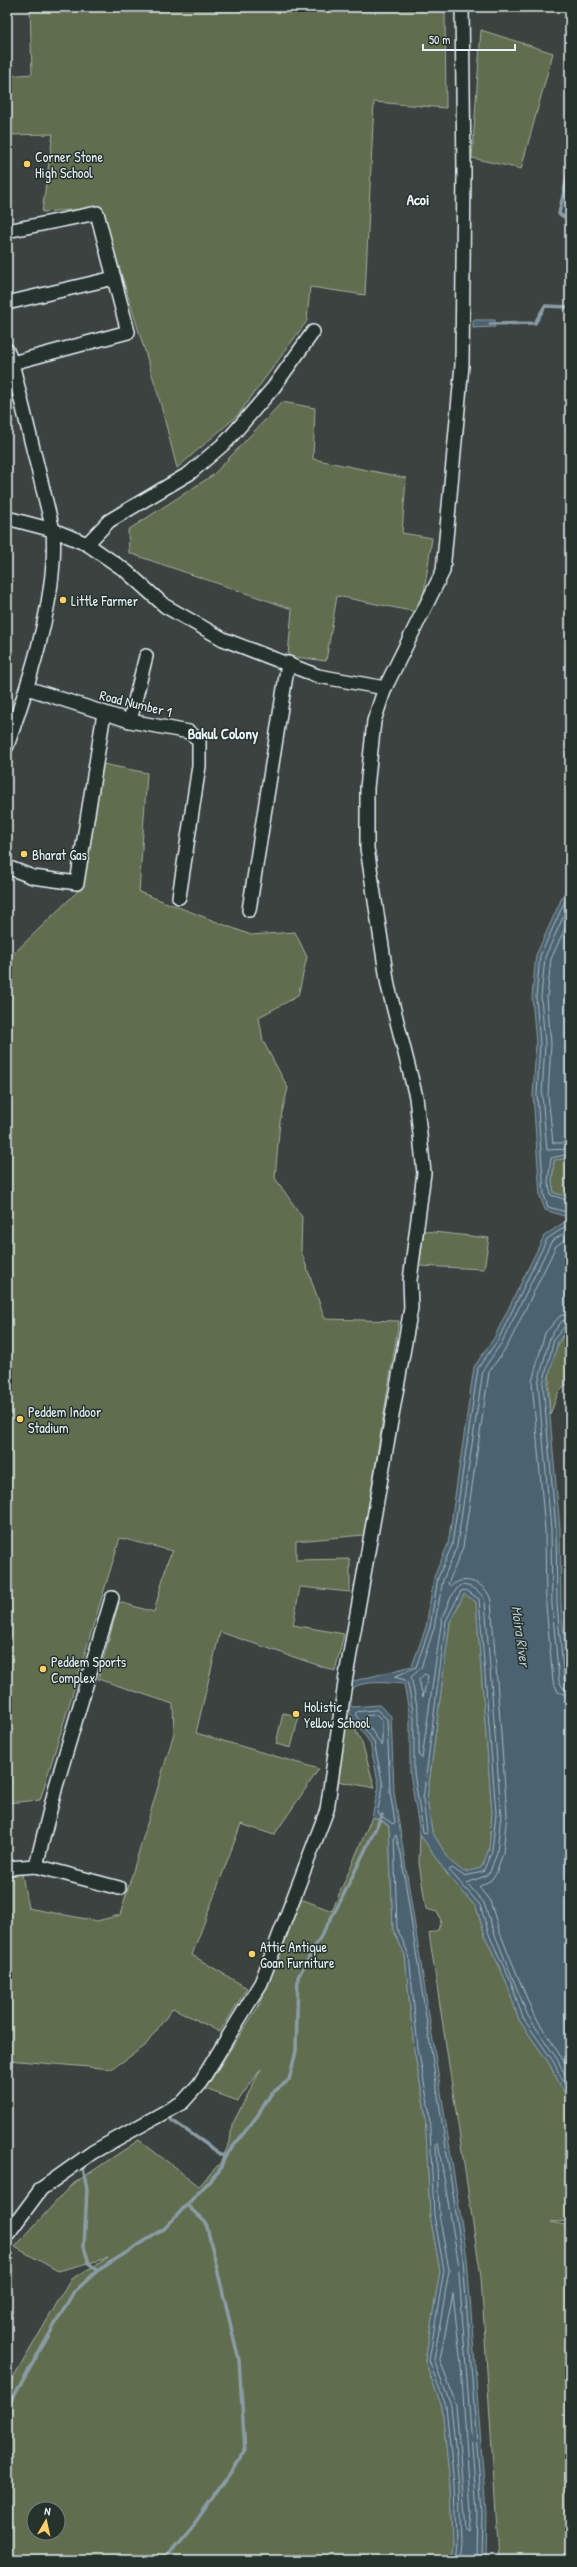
<svg xmlns="http://www.w3.org/2000/svg" width="577" height="2567" font-family="'Patrick Hand',sans-serif">
<style>
.green{fill:#616d4f;stroke:#a4afa4;fill-rule:evenodd}
.water{fill:#4b636f;stroke:#8a9ca6;fill-rule:evenodd}
.lines{fill:none;stroke-linecap:round;stroke-linejoin:round}
.shore{stroke:#a9b8c1;stroke-width:1}
.stream{stroke:#8a9ca6;stroke-width:3.5}
.minor-casing{stroke:#e8f1f8;stroke-width:16}
.minor{stroke:#26332d;stroke-width:13}
.poi-dot{fill:#ffd166;stroke:#26332d;stroke-width:1.5}
.labels{text-anchor:middle;dominant-baseline:central;stroke-width:3;stroke-linejoin:round;paint-order:stroke}
.poi-label{font-size:14px;fill:#e8f1f8;stroke:#26332d;text-anchor:start}
.street-label{font-size:14px;fill:#e8f1f8;stroke:#26332d}
.neighbourhood-label{font-size:15px;font-weight:bold;fill:#e8f1f8;stroke:#26332d}
.water-label{font-size:15px;font-style:italic;fill:#b1bfc8;stroke:#26332d}
</style>
<rect width="100%" height="100%" fill="#3c423f"/>
<filter id="ink" filterUnits="userSpaceOnUse"><feTurbulence type="fractalNoise" baseFrequency=".025" numOctaves="2"/><feDisplacementMap in="SourceGraphic" scale="8" xChannelSelector="R" yChannelSelector="G"/><feConvolveMatrix kernelMatrix="1 2 1 2 8 2 1 2 1" color-interpolation-filters="sRGB"/></filter>
<g filter="url(#ink)">
<!-- green -->
<g class="green">
<polygon points="30,7 445,7 446,108 374,102 365,295 310,287 307,321 238,415 177,468 158,394 101,208 42,212 53,134 7,135 7,76 32,74"/>
<polygon points="481,30 553,53 521,169 472,158"/>
<polygon points="282,402 315,408 313,459 406,478 402,533 432,538 421,613 337,596 326,661 288,656 292,609 129,553 128,530 213,475"/>
<polygon points="103,764 147,773 139,892 251,935 295,932 307,957 298,996 259,1017 263,1041 288,1088 280,1121 275,1178 302,1217 301,1251 325,1319 399,1321 364,1535 296,1541 296,1560 350,1559 350,1592 300,1587 293,1625 344,1634 335,1671 220,1632 196,1733 319,1769 274,1835 241,1824 192,1955 247,1988 220,2032 173,2008 145,2046 112,2069 7,2060 7,1875 22,1874 28,1908 97,1921 120,1915 174,1733 173,1704 98,1679 119,1602 154,1612 168,1560 173,1551 120,1538 40,1800 7,1803 7,960 83,886"/>
<polygon points="570,1153 570,1197 554,1193 552,1182 554,1160 569,1158"/>
<polygon points="424,1231 489,1238 484,1269 419,1266"/>
<path d="M 570,1326 L 570,1381 L 558,1393 L 550,1415 C 547,1381 548,1353 570,1326 Z"/>
<polygon points="464,1594 476,1602 492,1813 489,1850 481,1868 464,1873 450,1861 432,1832 427,1799 450,1622"/>
<polygon points="283,1713 299,1716 291,1748 276,1744"/>
<polygon points="348,1715 362,1743 375,1788 337,1781"/>
<path d="M 372,1817 L 382,1820 L 389,1826 L 393,1929 L 405,1955 L 414,2049 L 425,2111 L 430,2215 L 440,2271 L 425,2361 L 442,2407 L 450,2485 L 452,2544 L 450,2560 L 7,2560 L 7,2389 L 71,2279 L 108,2258 L 58,2271 L 15,2247 L 70,2186 L 139,2140 L 199,2186 L 220,2163 L 230,2142 L 232,2125 L 261,2069 L 238,2101 L 205,2089 L 258,2007 L 301,1899 L 332,1911 ZM 34,2509 L 58,2509 L 58,2533 L 34,2533 Z"/>
<polygon points="420,1834 447,1874 476,1907 486,1938 506,1981 519,2020 549,2063 570,2104 570,2221 550,2222 570,2226 570,2560 499,2560 481,2277 429,1933 438,1930 441,1920 437,1912 426,1909 419,1863"/>
</g>
<!-- water -->
<g class="water">
<polygon points="473,320 495,320 495,327 473,328"/>
<path d="M 570,880 L 570,1153 L 569,1158 L 554,1160 L 552,1182 L 554,1193 L 570,1197 L 570,1326 L 558,1341 L 547,1384 L 560,1529 L 561,1605 L 570,1700 L 570,2104 L 549,2063 L 519,2020 L 506,1981 L 486,1938 L 476,1907 L 447,1874 L 420,1834 L 410,1773 L 410,1717 L 404,1684 C 388,1683 335,1676 352,1707 L 379,1705 L 391,1716 L 394,1792 L 467,2258 L 486,2512 L 485,2560 L 450,2560 L 452,2544 L 450,2485 L 442,2407 L 425,2361 L 440,2271 L 430,2215 L 425,2110 L 414,2049 L 405,1955 L 393,1929 L 389,1826 L 382,1820 L 372,1817 L 379,1786 L 370,1743 L 352,1717 L 344,1700 L 346,1687 L 354,1681 L 412,1666 L 426,1627 L 434,1577 L 448,1544 L 474,1367 L 494,1338 L 544,1236 L 570,1218 L 545,1210 L 540,1196 L 533,1095 L 536,1044 L 532,997 L 536,955 ZM 464,1594 L 476,1602 L 492,1813 L 489,1850 L 481,1868 L 464,1872 L 450,1861 L 432,1832 L 427,1799 L 450,1622 Z"/>
</g>
<g class="lines">
<!-- shore -->
<g class="shore">
<polyline points="570,890 540,956 536,997 540,1044 537,1095 544,1195 548,1207 570,1213"/>
<polyline points="570,902 545,957 541,997 545,1044 542,1095 547,1150 570,1149"/>
<polyline points="570,917 551,959 547,997 551,1044 548,1095 553,1143 570,1143"/>
<polyline points="570,1154 551,1158 548,1182 551,1195 570,1201"/>
<polyline points="570,1223 547,1239 498,1340 478,1368 452,1545 438,1578 430,1627 416,1667 394,1677 405,1680 408,1684 414,1717 414,1773 423,1832 426,1833 427,1831 423,1799 446,1621 461,1591 466,1590 479,1599 496,1813 492,1851 483,1872 464,1876 452,1868 449,1870 480,1905 490,1937 510,1980 523,2018 553,2061 570,2095"/>
<path d="M 570,1229 L 551,1242 L 502,1342 L 483,1370 L 457,1546 L 443,1580 L 434,1628 L 421,1668 L 411,1677 L 419,1716 L 419,1756 L 422,1758 L 442,1618 L 451,1597 L 459,1586 C 468,1583 483,1592 485,1602 L 501,1814 L 497,1852 L 490,1872 L 485,1876 L 467,1883 L 484,1903 L 495,1935 L 528,2016 L 557,2059 L 570,2084"/>
<path d="M 570,1236 L 556,1246 L 508,1345 L 489,1372 L 463,1547 L 448,1584 L 451,1586 C 464,1574 487,1583 491,1601 L 507,1814 L 503,1853 L 496,1873 L 491,1880 L 479,1887 L 490,1901 L 500,1933 L 533,2013 L 570,2071"/>
<polyline points="570,1313 560,1316 545,1333 532,1382 545,1530 546,1605 553,1681 558,1692 570,1696"/>
<polyline points="570,1319 562,1321 550,1337 538,1383 551,1529 552,1605 559,1681 563,1688 570,1690"/>
<polyline points="570,1324 566,1325 554,1339 543,1384 556,1529 557,1605 564,1680 570,1685"/>
<polygon points="425,1674 428,1676 423,1697 419,1680"/>
<polygon points="377,1710 387,1719 390,1792 395,1822 393,1824 377,1813 383,1786 374,1742 355,1714 357,1712"/>
<polygon points="376,1715 382,1721 382,1746 364,1719 366,1716"/>
<polygon points="453,2294 461,2365 471,2513 469,2533 466,2531 456,2405 440,2360"/>
<polyline points="454,2560 456,2544 454,2485 446,2406 429,2361 444,2270 434,2215 429,2110 418,2048 409,1955 397,1928 394,1837 396,1835 401,1854 463,2259 482,2512 481,2560"/>
<polyline points="459,2560 461,2544 459,2485 451,2406 434,2360 449,2270 439,2214 436,2145 438,2143 458,2260 477,2512 476,2560"/>
</g>
<!-- stream -->
<g class="stream">
<polyline points="570,164 559,214 570,220"/>
<polyline points="490,324 535,323 545,306 570,307"/>
<polyline points="170,2119 225,2157"/>
<polyline points="83,2168 87,2189 84,2247 89,2263 97,2271"/>
<polyline points="7,2408 73,2293 97,2271 164,2229 219,2171 225,2157 258,2115 271,2094 289,2080 296,2051 298,1977 340,1902 382,1815"/>
<polyline points="164,2560 194,2524 245,2452 239,2360 206,2223 187,2205"/>
</g>
<!-- minor casing -->
<g class="minor-casing">
<g id="minor">
<polyline points="7,231 97,213 128,332 12,363"/>
<polyline points="7,303 114,278"/>
<path d="M 7,350 L 12,363 L 53,530 C 58,597 29,683 7,746"/>
<polyline points="7,518 53,530 87,544 126,571 165,606 223,639 318,676 385,688"/>
<polyline points="87,544 109,521 190,473 227,441 273,388 313,332"/>
<polyline points="27,688 130,721 189,732 199,740 199,766 179,897"/>
<polyline points="130,721 146,656"/>
<polyline points="7,867 33,877 77,883 104,713"/>
<polyline points="249,910 288,663"/>
<polyline points="36,1866 56,1786 112,1598"/>
<polyline points="7,1868 36,1866 119,1888"/>
<polyline points="7,2235 41,2189 93,2152 183,2102 200,2083 261,1983 327,1810 346,1676 411,1308 410,1280 424,1173 416,1097 388,986 367,848 367,788 374,721 385,688 443,571 462,365 464,171 462,7"/>
</g>
</g>
<!-- minor -->
<use href="#minor" class="minor"/>
</g>
</g>
<!-- markers -->
<g class="poi-dot">
<circle cx="27" cy="164" r="4"/>
<circle cx="63" cy="600" r="4"/>
<circle cx="24" cy="854" r="4"/>
<circle cx="20" cy="1419" r="4"/>
<circle cx="43" cy="1669" r="4"/>
<circle cx="296" cy="1714" r="4"/>
<circle cx="252" cy="1954" r="4"/>
</g>
<g class="labels">
<!-- poi labels -->
<g class="poi-label">
<text x="35" y="156">Corner Stone<tspan x="35" dy="16">High School</tspan></text>
<text x="71" y="600">Little Farmer</text>
<text x="32" y="854">Bharat Gas</text>
<text x="28" y="1411">Peddem Indoor<tspan x="28" dy="16">Stadium</tspan></text>
<text x="51" y="1661">Peddem Sports<tspan x="51" dy="16">Complex</tspan></text>
<text x="304" y="1706">Holistic<tspan x="304" dy="16">Yellow School</tspan></text>
<text x="260" y="1946">Attic Antique<tspan x="260" dy="16">Goan Furniture</tspan></text>
</g>
<!-- street labels -->
<g class="street-label">
<text transform="translate(136 703) rotate(14)">Road Number 1</text>
</g>
<!-- neighbourhood labels -->
<g class="neighbourhood-label">
<text x="418" y="199">Acoi</text>
<text x="223" y="733">Bakul Colony</text>
</g>
<!-- water labels -->
<g class="water-label">
<text transform="translate(521 1636) rotate(82)">Moira River</text>
</g>
</g>
<!-- margin -->
<rect width="577" height="2567" fill="none" stroke="#26332d" stroke-width="24"/>
<rect x="12" y="12" width="553" height="2543" fill="none" stroke="#e8f1f8" stroke-width="1.5" filter="url(#ink)"/>
<!-- north arrow -->
<g transform="translate(46 2521) rotate(9)"><circle r="19" fill="#26332d" stroke="#747f7e"/>
<path d="M0-3L7 15L0 10L-7 15Z" fill="#ffd166"/>
<text y="-6" font-size="11" font-weight="bold" text-anchor="middle" fill="#e8f1f8">N</text>
</g>
<!-- scale -->
<path d="M423 44v6h92v-6" fill="none" stroke="#e8f1f8" stroke-width="2"/>
<text x="429" y="44" font-size="12" fill="#e8f1f8" stroke="#26332d" stroke-width="3" paint-order="stroke">50 m</text>
</svg>
